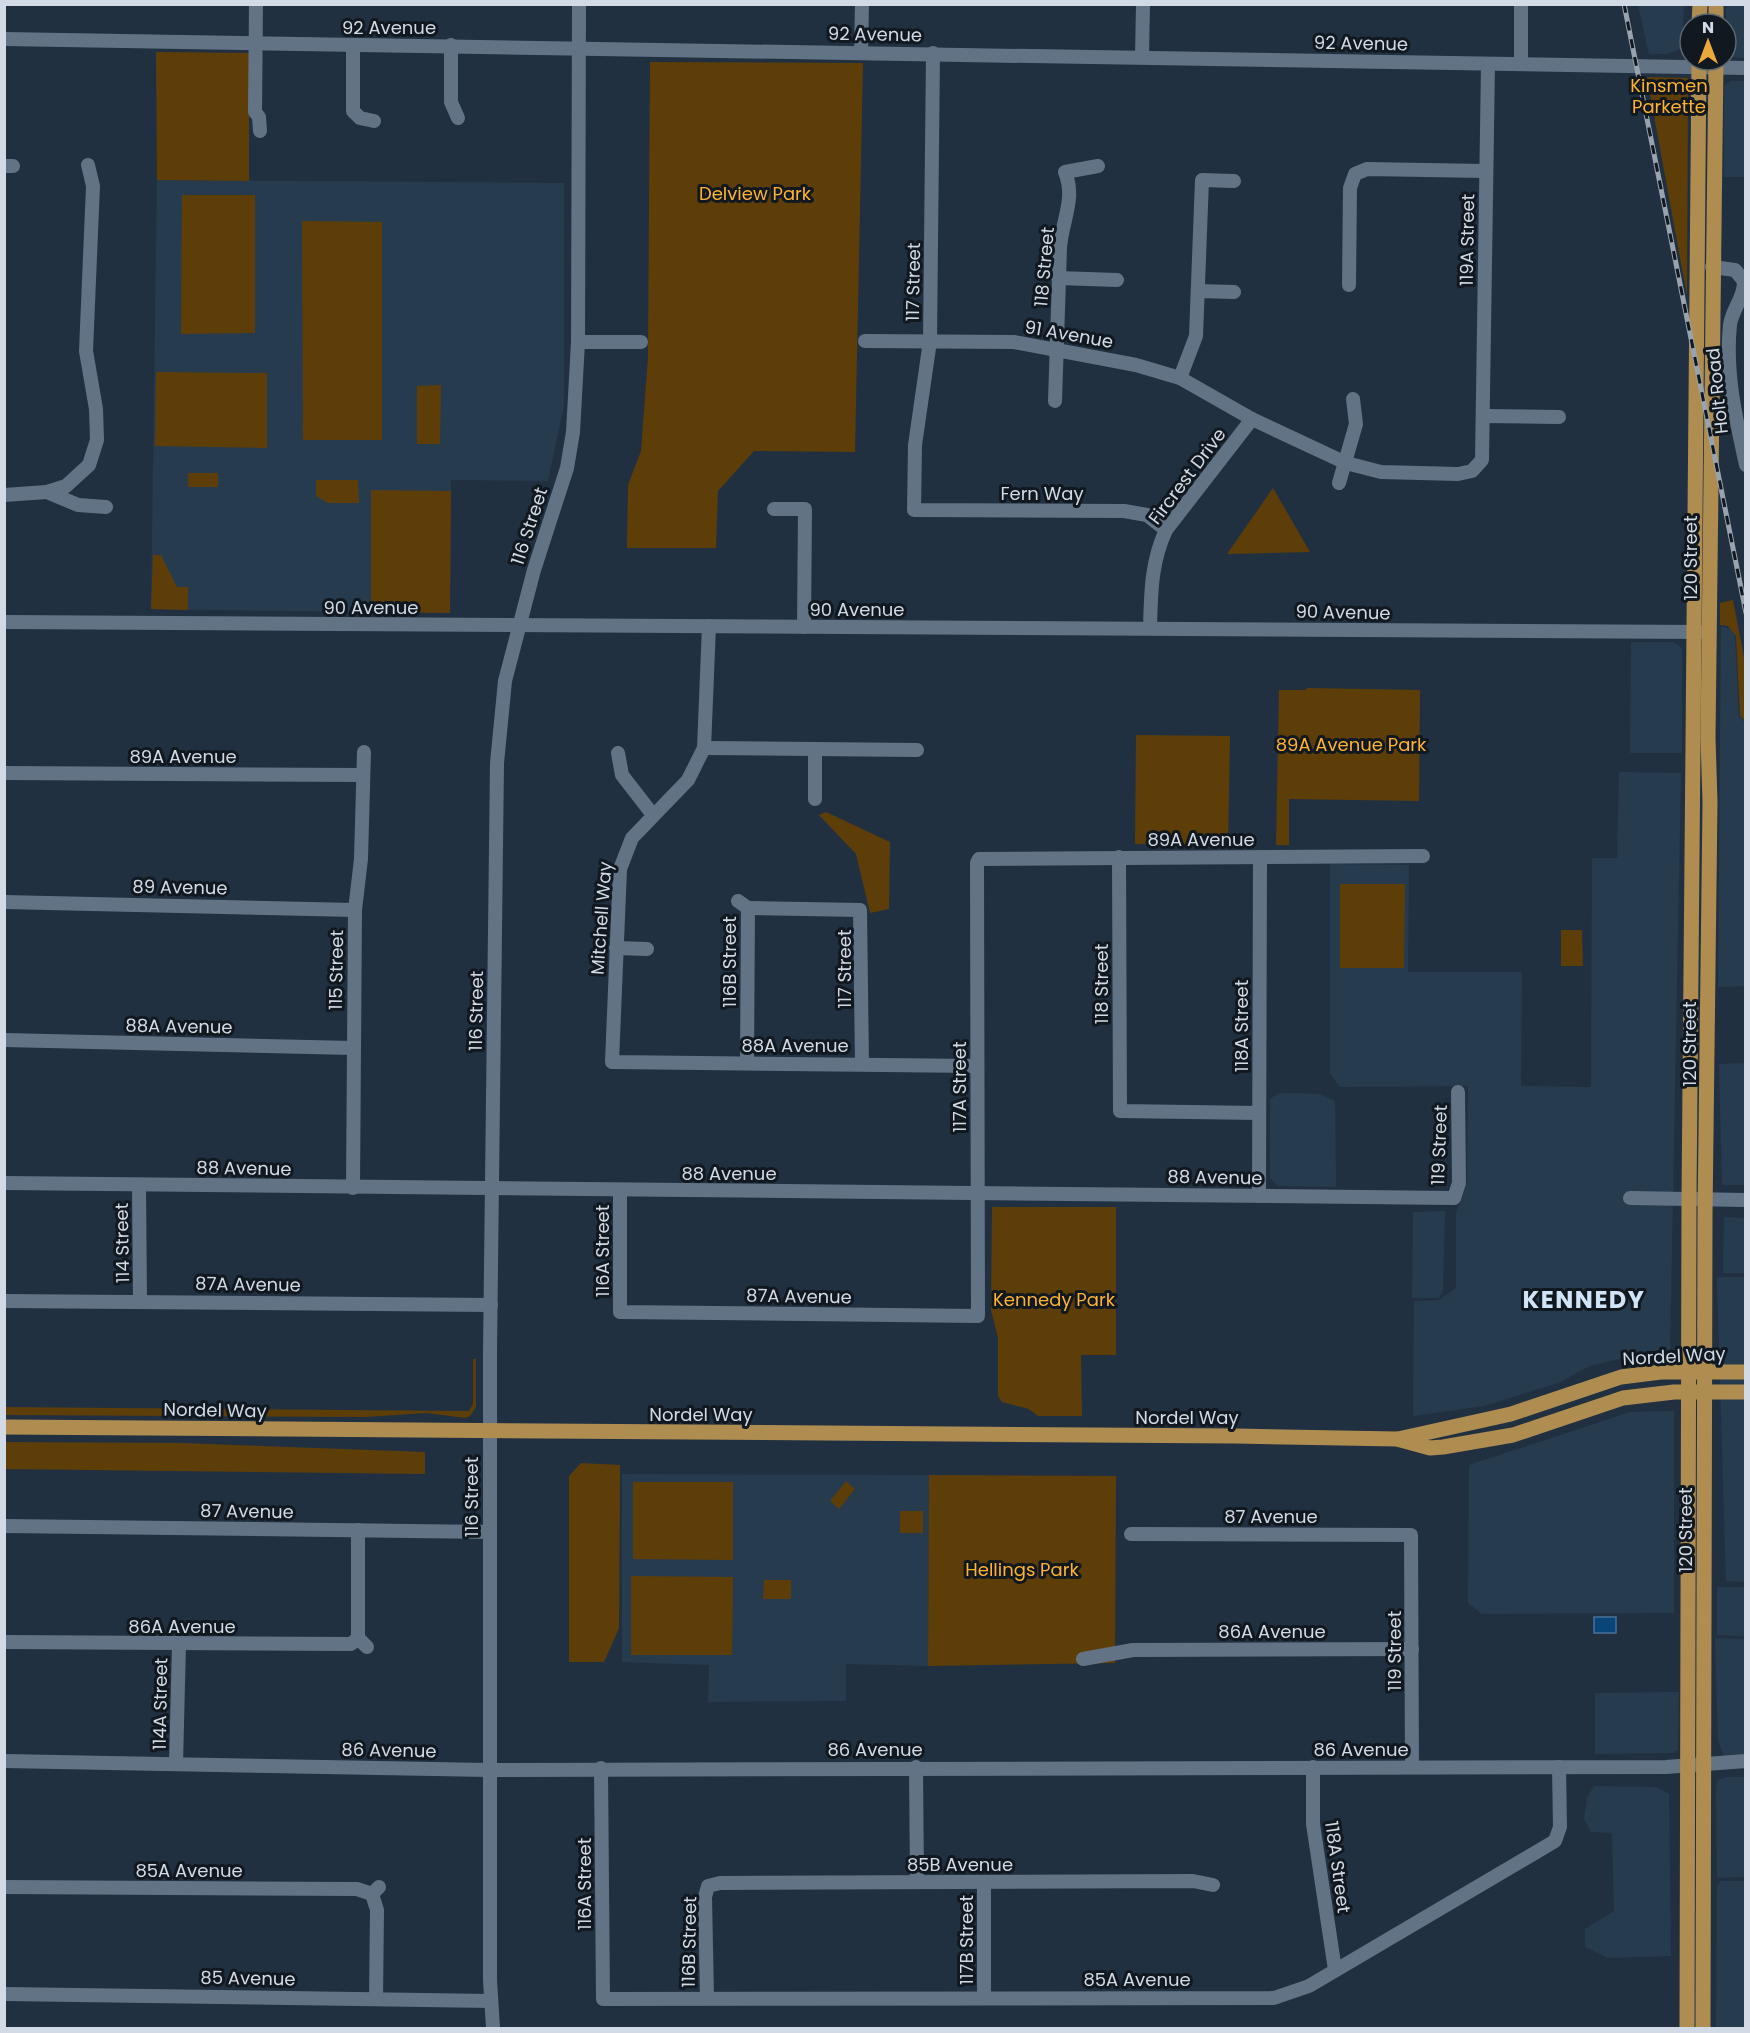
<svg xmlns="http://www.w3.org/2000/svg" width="1750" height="2033" font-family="Poppins,sans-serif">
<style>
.built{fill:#273b4f}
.green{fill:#5d3e09}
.water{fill:#094578;stroke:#457299;stroke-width:1.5}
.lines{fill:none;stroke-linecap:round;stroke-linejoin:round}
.minor{stroke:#627385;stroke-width:14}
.major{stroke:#af8d51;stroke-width:15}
.rail-casing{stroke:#98a3af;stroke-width:5}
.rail{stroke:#11181f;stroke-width:3;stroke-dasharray:9;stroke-linecap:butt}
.labels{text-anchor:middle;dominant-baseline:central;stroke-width:6;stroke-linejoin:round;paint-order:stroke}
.street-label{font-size:18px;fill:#d2dbe5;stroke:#11181f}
.park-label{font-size:18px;fill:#ffb331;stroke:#11181f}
.district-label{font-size:24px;font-weight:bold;letter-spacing:1.5px;fill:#d0e3f7;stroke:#11181f}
</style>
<rect width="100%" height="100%" fill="#213040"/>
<!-- built -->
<g class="built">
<polygon points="1638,5 1684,5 1682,48 1668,54 1649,54"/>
<polygon points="1726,5 1745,5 1745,58 1732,57 1726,51"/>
<polygon points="1731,81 1745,81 1745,177 1724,177 1724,86"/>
<polygon points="157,180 564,183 564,406 548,481 451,480 450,613 151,609"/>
<polygon points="1721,626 1733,630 1735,636 1739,716 1745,723 1745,986 1718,987"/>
<polygon points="1631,642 1673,642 1682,648 1682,753 1630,753"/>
<polygon points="1619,772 1681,773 1670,1352 1666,1358 1619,1359 1590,1366 1558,1383 1484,1406 1413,1416 1414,1301 1439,1300 1456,1288 1456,1213 1467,1183 1468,1086 1340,1087 1330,1074 1330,864 1409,865 1408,972 1522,972 1521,1086 1591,1087 1592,858 1617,858"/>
<polygon points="1745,1063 1745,1185 1722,1185 1719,1064"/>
<polygon points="1279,1093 1320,1094 1335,1101 1336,1187 1278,1186 1270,1178 1270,1099"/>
<polygon points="1445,1211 1443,1290 1439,1298 1412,1298 1413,1212"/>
<polygon points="1724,1217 1745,1218 1745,1273 1723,1273"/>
<polygon points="1717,1277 1745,1277 1745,1582 1726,1581"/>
<polygon points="1674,1411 1674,1613 1482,1614 1468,1603 1469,1465 1630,1412"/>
<polygon points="622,1474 929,1475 928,1666 846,1664 846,1701 708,1702 709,1665 622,1662"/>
<polygon points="1717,1587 1745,1587 1745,1636 1717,1635"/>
<polygon points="1715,1638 1745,1639 1745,1756 1724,1756 1718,1741"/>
<polygon points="1679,1692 1678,1750 1673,1753 1595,1754 1595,1693"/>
<polygon points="1725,1777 1745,1777 1745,1877 1717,1878 1716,1794 1717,1781"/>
<polygon points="1594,1786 1656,1787 1669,1794 1671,1956 1608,1958 1585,1947 1585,1929 1614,1911 1612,1833 1591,1832 1584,1819 1587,1798"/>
<polygon points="1721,1881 1745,1881 1745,2028 1716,2028 1717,1886"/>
</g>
<!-- green -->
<g class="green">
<polygon points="156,52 249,53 249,181 157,180"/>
<polygon points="650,62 863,63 855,452 754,451 718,491 716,548 627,548 628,485 641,451 648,357"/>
<polygon points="1647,77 1688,78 1687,296"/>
<polygon points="182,195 255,195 255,333 181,334"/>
<polygon points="302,221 382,222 382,440 303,440"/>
<polygon points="156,372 267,373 267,448 155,446"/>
<polygon points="441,385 440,444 417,444 417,386"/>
<rect x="188" y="473" width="30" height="14"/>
<polygon points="316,480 358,480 359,503 328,503 316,496"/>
<polygon points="1273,488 1310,552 1227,554"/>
<polygon points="371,490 451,491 450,613 371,612"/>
<polygon points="153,555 161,555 177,587 188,587 188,610 151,609"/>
<polygon points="1733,600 1745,663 1745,721 1740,716 1736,636 1728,626 1720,625 1720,603"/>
<polygon points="1307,688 1420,690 1419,801 1289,799 1289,845 1276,845 1279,690 1306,690"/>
<polygon points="1136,735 1230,736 1228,844 1135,844"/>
<polygon points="826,812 890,842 889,909 870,913 856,854 819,815"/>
<polygon points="1340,884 1405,884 1404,968 1340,968"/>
<polygon points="1561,930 1582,930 1583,966 1561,966"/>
<polygon points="992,1207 1116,1207 1116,1355 1081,1355 1082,1416 1038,1416 1029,1409 1002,1402 998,1396 998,1338 991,1310"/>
<polygon points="473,1359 476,1359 476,1407 470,1416 465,1418 427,1413 365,1417 5,1415 5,1407 469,1411 473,1404"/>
<polygon points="5,1442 181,1443 425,1452 425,1474 5,1469"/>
<polygon points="581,1463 620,1465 619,1628 604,1662 569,1662 569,1476"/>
<polygon points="929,1475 1116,1476 1115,1663 928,1666"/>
<polygon points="846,1481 855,1489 839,1509 830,1501"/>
<polygon points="633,1482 733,1482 733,1560 633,1559"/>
<rect x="900" y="1511" width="23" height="22"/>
<polygon points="631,1576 733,1577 732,1655 631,1655"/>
<polygon points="764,1580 791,1580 791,1599 763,1599"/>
</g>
<!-- water -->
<rect class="water" x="1594" y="1617" width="22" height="16"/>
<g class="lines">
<!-- minor -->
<g class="minor">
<polyline points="256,4 255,112 259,117 260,131"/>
<polyline points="4,39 1746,68"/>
<polyline points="353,45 353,111 360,118 374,121"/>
<polyline points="451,45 451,102 458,118"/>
<polyline points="861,52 862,4"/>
<polyline points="933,53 930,341 915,445 914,510 1124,511 1147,515 1166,530"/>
<polyline points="1142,57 1143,4"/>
<polyline points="1521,64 1521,4"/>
<polyline points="4,166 13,166"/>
<path d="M 1712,267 L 1735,270 L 1744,281 C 1745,297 1732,309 1730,325 C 1725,373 1736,419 1746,465"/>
<polyline points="1058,278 1117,280"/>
<polyline points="1349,285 1350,188 1355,174 1367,169 1486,171"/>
<polyline points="1198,291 1234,292"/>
<polyline points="865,341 1014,342 1136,365 1180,378 1252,419 1346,463 1381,472 1458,474 1472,471 1482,460 1488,64"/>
<polyline points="578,342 641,342"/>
<polyline points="1180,378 1196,336 1202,180 1234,181"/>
<path d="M 1055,401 L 1060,248 C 1062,220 1076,199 1065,172 L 1098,166"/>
<polyline points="1483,416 1559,417"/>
<polyline points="1339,483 1356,424 1353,399"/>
<polyline points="47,492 78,505 106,507"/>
<polyline points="4,495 47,492 66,486 89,465 97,440 96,409 86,351 93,186 88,165"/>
<polyline points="774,509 805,509 804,627"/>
<polyline points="4,622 1703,632"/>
<polyline points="709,626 704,748 688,780 632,838 620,869 612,1062 977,1066"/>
<path d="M 1150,628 C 1151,593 1151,562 1166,530 L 1252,419"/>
<polyline points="704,748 917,750"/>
<polyline points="618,753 622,775 653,815"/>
<polyline points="4,773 362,775"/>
<polyline points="815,799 815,749"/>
<polyline points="1119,857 1120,1111 1259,1113"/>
<polyline points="738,901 748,908 747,1063"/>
<polyline points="4,902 355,910"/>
<polyline points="748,908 860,910 862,1064"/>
<polyline points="616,948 647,949"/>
<polyline points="4,1040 353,1048"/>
<polyline points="4,1183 1454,1198 1459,1183 1458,1092"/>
<polyline points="139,1185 140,1301"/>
<polyline points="353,1188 355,910 361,859 364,752"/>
<polyline points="620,1190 620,1312 978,1316 977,863 979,859 1423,856"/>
<polyline points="1259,1196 1260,857"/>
<polyline points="1630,1198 1746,1200"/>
<polyline points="4,1301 491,1305"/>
<polyline points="4,1526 489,1532"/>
<polyline points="358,1530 358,1638 367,1647"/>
<polyline points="1131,1534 1411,1535 1412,1767"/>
<polyline points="4,1642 351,1644 358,1638"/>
<polyline points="1083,1659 1133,1650 1412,1649"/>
<polyline points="4,1761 489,1770 1666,1767 1746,1761"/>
<polyline points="176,1764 179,1644"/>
<polyline points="916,1767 917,1882"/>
<polyline points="1313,1767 1313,1824 1335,1970"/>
<polyline points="601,1768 603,1999 1274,1998 1309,1986 1555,1841 1560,1827 1559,1767"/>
<polyline points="984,1882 984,1998"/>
<polyline points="4,1887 357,1889 372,1894"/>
<polyline points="4,1994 491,2001"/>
<polyline points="707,1998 705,1897 708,1886 720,1883 1193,1881 1213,1885"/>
<polyline points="376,1999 377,1910 372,1894 379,1887"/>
<polyline points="493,2028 490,1980 490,1350 497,763 505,681 534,570 567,468 573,432 578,342 579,4"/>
</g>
<!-- major -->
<g class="major">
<polyline points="1699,24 1700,4"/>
<polyline points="1716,24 1716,4"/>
<polyline points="4,1427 1236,1436 1397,1439 1430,1448 1443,1447 1513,1435 1623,1398 1674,1392 1746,1392"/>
<polyline points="1398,1439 1511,1414 1621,1377 1661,1372 1746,1372"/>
<polyline points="1687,2028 1689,1200 1699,60"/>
<polyline points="1703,2028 1705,1216 1710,802 1708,738 1716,60"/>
</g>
<!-- rail casing -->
<g class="rail-casing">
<polyline id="rail" points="1624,4 1746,613"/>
</g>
<!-- rail -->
<use href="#rail" class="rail"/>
</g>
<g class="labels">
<!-- street labels -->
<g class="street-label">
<text x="389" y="27">92 Avenue</text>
<text transform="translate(875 34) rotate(1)">92 Avenue</text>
<text transform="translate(1361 43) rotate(1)">92 Avenue</text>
<text transform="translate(1467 240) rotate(-89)">119A Street</text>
<text transform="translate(1044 267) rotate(-85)">118 Street</text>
<text transform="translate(913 282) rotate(-89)">117 Street</text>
<text transform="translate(1069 334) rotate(10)">91 Avenue</text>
<text transform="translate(1717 391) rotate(-96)">Holt Road</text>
<text transform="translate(1187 476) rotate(-53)">Fircrest Drive</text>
<text x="1042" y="493">Fern Way</text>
<text transform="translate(529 526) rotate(-72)">116 Street</text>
<text transform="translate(1690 558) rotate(-90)">120 Street</text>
<text x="371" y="607">90 Avenue</text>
<text x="857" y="609">90 Avenue</text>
<text transform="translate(1343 612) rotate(1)">90 Avenue</text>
<text x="183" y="756">89A Avenue</text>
<text x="1201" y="839">89A Avenue</text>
<text transform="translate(180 887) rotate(1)">89 Avenue</text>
<text transform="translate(601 918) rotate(-86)">Mitchell Way</text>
<text transform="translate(729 962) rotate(-90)">116B Street</text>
<text transform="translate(844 969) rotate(-90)">117 Street</text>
<text transform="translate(336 970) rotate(-89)">115 Street</text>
<text transform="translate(1101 984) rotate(-90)">118 Street</text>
<text transform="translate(476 1011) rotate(-89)">116 Street</text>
<text transform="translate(179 1026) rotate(1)">88A Avenue</text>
<text transform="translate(1241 1026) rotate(-90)">118A Street</text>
<text transform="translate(1689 1044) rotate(-90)">120 Street</text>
<text x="795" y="1045">88A Avenue</text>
<text transform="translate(959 1087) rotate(-90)">117A Street</text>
<text transform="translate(1439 1145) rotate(-88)">119 Street</text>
<text transform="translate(244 1168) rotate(1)">88 Avenue</text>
<text x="729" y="1173">88 Avenue</text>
<text transform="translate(1215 1177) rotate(1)">88 Avenue</text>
<text transform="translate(122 1243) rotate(-91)">114 Street</text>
<text transform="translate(602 1251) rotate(-90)">116A Street</text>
<text transform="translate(248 1284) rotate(1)">87A Avenue</text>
<text transform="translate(799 1296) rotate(1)">87A Avenue</text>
<text transform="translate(1674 1356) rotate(-3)">Nordel Way</text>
<text transform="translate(215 1410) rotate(1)">Nordel Way</text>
<text x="701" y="1414">Nordel Way</text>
<text x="1187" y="1417">Nordel Way</text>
<text transform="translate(471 1497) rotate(-90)">116 Street</text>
<text transform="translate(247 1511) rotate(1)">87 Avenue</text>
<text x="1271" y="1516">87 Avenue</text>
<text transform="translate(1685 1530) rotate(-90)">120 Street</text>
<text x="182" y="1626">86A Avenue</text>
<text x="1272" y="1631">86A Avenue</text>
<text transform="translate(1394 1651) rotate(-90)">119 Street</text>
<text transform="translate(160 1704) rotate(-89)">114A Street</text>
<text x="875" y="1749">86 Avenue</text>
<text x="1361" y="1749">86 Avenue</text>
<text transform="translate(389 1750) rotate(1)">86 Avenue</text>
<text x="960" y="1864">85B Avenue</text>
<text transform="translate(1338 1867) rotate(82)">118A Street</text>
<text x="189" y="1870">85A Avenue</text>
<text transform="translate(584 1884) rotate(-90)">116A Street</text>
<text transform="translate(966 1940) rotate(-90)">117B Street</text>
<text transform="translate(689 1942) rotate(-89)">116B Street</text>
<text transform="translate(248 1978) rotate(1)">85 Avenue</text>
<text x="1137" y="1979">85A Avenue</text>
</g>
<!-- park labels -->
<g class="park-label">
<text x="1669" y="85">Kinsmen<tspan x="1669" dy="21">Parkette</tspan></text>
<text x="755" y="193">Delview Park</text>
<text x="1351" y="744">89A Avenue Park</text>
<text x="1054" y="1299">Kennedy Park</text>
<text x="1022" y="1569">Hellings Park</text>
</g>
<!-- district labels -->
<g class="district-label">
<text x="1584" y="1299">KENNEDY</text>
</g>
</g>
<!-- border -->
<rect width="1750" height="2033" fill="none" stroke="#d2dbe5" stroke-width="12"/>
<!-- north arrow -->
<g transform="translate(1708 42)"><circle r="28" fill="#11181f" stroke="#5e666e" stroke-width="1.5"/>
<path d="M0-4.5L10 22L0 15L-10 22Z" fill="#eca93b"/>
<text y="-9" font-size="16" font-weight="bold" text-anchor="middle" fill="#d2dbe5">N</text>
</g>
</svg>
